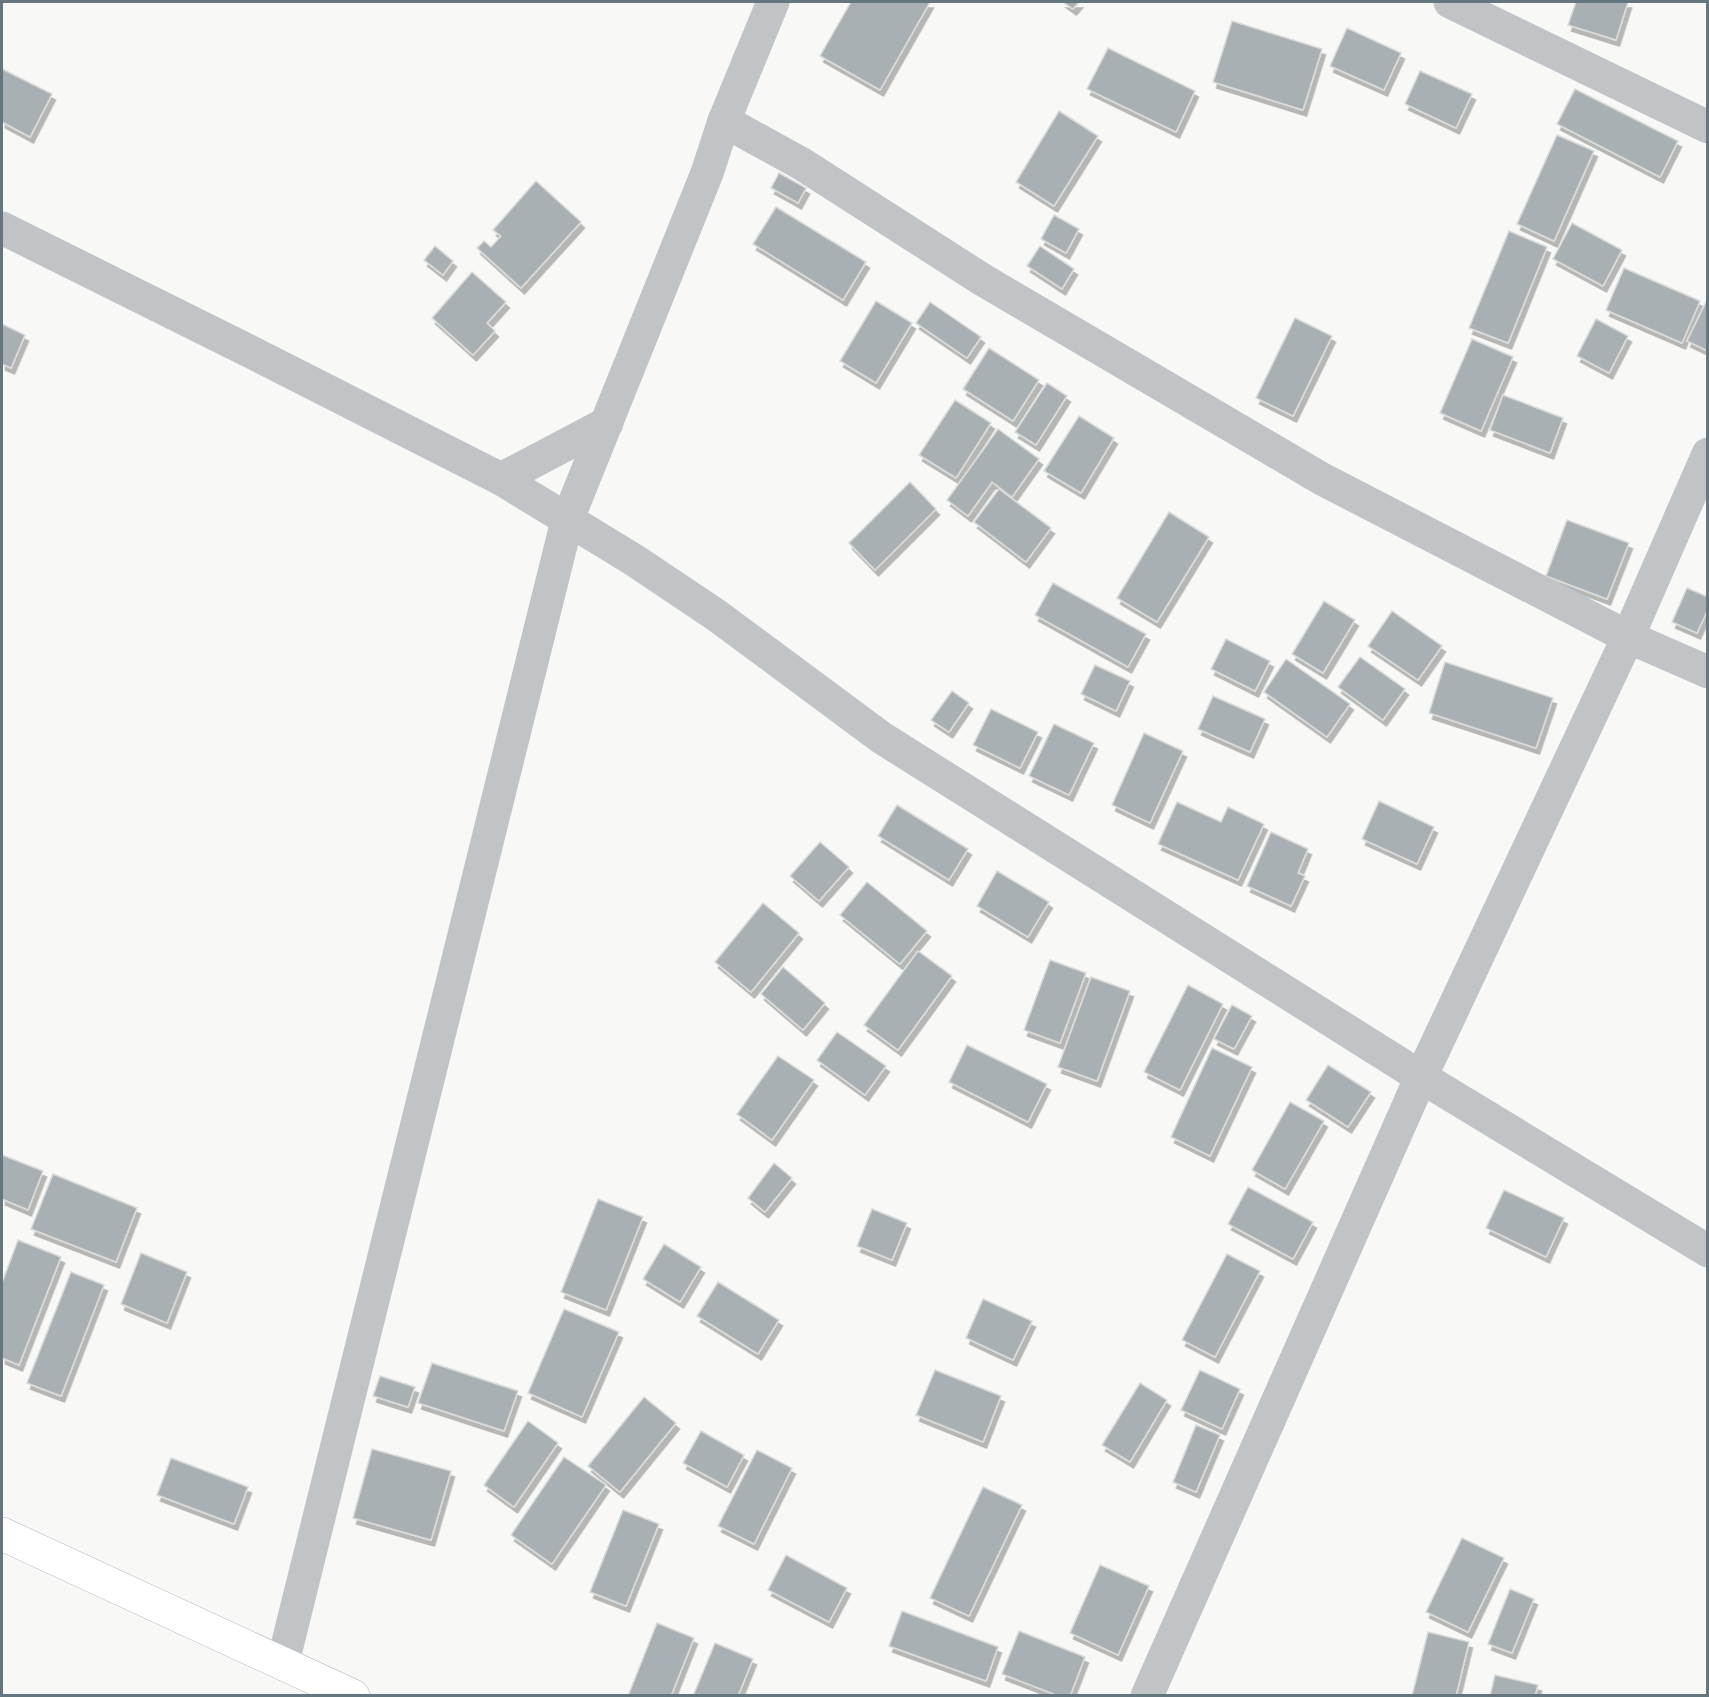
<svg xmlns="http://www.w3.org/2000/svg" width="1709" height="1697" font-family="Commissioner,sans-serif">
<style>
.building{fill:#a8b0b4;stroke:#dadad8;stroke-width:1.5;filter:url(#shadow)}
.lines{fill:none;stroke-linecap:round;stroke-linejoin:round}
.primary-casing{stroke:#b1b7ba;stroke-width:34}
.street{stroke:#c0c4c7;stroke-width:33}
.primary{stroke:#fff;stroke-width:33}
</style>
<defs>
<filter id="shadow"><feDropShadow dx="3.5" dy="6" stdDeviation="0" flood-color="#0004"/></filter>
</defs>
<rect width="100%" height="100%" fill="#f8f8f6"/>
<!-- building -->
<g class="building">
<polygon points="851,2 930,2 880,90 820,56"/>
<polygon points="1063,2 1079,2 1073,9"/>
<polygon points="1576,2 1628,2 1616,40 1568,25"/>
<polygon points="1232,21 1322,49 1303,110 1213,82"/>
<polygon points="1347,28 1401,53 1384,90 1330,66"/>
<polygon points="1108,48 1195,91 1176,132 1087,89"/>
<polygon points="2,69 52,94 30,137 2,122"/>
<polygon points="1420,71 1472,94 1456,128 1405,104"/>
<polygon points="1575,89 1678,141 1660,177 1557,124"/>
<polygon points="1059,111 1098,136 1054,206 1016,182"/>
<polygon points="1557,135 1594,151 1554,241 1517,224"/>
<polygon points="779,173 806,188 798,203 771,188"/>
<polygon points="536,181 581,222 521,288 477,248 484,241 491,247 501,236 493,230"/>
<polygon points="776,207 866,262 843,300 753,244"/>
<polygon points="1054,215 1079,229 1066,253 1041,239"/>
<polygon points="1572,223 1622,250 1603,286 1553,259"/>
<polygon points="1509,231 1547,247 1508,343 1469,328"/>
<polygon points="435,246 453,261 443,275 424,260"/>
<polygon points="1040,246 1074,269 1062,289 1027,266"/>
<polygon points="1624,268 1700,301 1682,343 1606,310"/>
<polygon points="472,272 506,302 487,323 495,331 473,355 432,318"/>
<polygon points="1708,298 1708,351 1687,341"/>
<polygon points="876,301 912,323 876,383 840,361"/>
<polygon points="930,302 981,337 967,358 916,323"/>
<polygon points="1295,318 1332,336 1293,416 1256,398"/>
<polygon points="1596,319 1628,336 1609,373 1577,356"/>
<polygon points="2,324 25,335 11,368 2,364"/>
<polygon points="1472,339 1513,357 1481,431 1440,413"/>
<polygon points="989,348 1039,380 1013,421 963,389"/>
<polygon points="1047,383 1067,396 1036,445 1015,432"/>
<polygon points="1503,395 1563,418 1550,453 1490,430"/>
<polygon points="955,400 991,423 956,478 919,455"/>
<polygon points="1079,416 1114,438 1081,493 1044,471"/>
<polygon points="998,429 1039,459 1012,497 992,482 968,516 947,500"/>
<polygon points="910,482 936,509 875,570 849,543"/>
<polygon points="999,489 1051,528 1026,562 974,522"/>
<polygon points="1169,512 1209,537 1157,622 1117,598"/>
<polygon points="1567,520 1629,543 1607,599 1546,576"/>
<polygon points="1053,583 1146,634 1128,667 1035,615"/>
<polygon points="1687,588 1708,597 1708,609 1697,633 1672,622"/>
<polygon points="1324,601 1355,620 1323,673 1292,654"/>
<polygon points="1392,611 1442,646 1418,680 1368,646"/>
<polygon points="1226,639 1270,661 1255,691 1211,669"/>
<polygon points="1360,657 1405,689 1383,720 1338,687"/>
<polygon points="1286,659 1350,704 1327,737 1264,692"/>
<polygon points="1445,662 1553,698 1536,748 1429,713"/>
<polygon points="1095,665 1130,681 1116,711 1081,694"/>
<polygon points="952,691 969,703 949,732 931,720"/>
<polygon points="1213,696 1265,719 1250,752 1198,729"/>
<polygon points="991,709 1038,732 1020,768 973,745"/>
<polygon points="1054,724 1094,743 1069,795 1029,776"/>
<polygon points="1144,733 1183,751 1150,823 1112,805"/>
<polygon points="1379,801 1434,827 1417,864 1362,839"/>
<polygon points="1177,802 1221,822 1228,807 1264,824 1238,880 1158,844"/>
<polygon points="897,805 968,849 949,880 878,836"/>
<polygon points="1271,832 1308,849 1298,873 1305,876 1291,906 1247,886"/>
<polygon points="820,842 849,867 819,901 790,876"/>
<polygon points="997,871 1049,902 1028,937 977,906"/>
<polygon points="867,882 927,931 900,964 840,915"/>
<polygon points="763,903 799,933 751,992 715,962"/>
<polygon points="918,951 952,976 898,1050 864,1025"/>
<polygon points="1050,960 1086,973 1060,1043 1024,1030"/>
<polygon points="783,967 825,1003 803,1030 761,994"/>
<polygon points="1091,977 1130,991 1097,1081 1058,1067"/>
<polygon points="1188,985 1223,1004 1180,1090 1144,1072"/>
<polygon points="1232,1005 1252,1016 1234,1049 1214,1039"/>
<polygon points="837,1032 886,1066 865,1095 817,1060"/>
<polygon points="967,1045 1047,1084 1028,1122 949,1082"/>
<polygon points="1212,1048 1252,1067 1210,1156 1171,1137"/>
<polygon points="778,1056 814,1080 772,1140 737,1114"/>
<polygon points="1328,1065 1371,1092 1348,1127 1306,1100"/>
<polygon points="1290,1102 1324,1121 1285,1189 1252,1170"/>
<polygon points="2,1155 43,1171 28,1210 2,1199"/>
<polygon points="774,1163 792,1178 765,1212 748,1198"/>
<polygon points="53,1174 137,1208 116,1262 31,1229"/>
<polygon points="1248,1187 1313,1222 1293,1259 1228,1224"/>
<polygon points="1504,1190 1564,1218 1546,1257 1486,1228"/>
<polygon points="598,1199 643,1217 606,1310 561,1292"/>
<polygon points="872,1209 907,1223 892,1260 857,1246"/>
<polygon points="18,1240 61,1257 19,1365 2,1358 2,1283"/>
<polygon points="664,1244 701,1267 680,1302 643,1279"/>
<polygon points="141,1253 187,1272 167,1323 121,1304"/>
<polygon points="1227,1254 1260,1271 1215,1357 1182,1340"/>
<polygon points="71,1272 104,1285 61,1396 27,1383"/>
<polygon points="718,1282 779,1320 758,1354 697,1316"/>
<polygon points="983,1299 1032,1321 1013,1360 966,1338"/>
<polygon points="564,1309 619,1332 582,1417 528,1393"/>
<polygon points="432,1363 518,1391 504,1431 418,1403"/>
<polygon points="935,1370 1001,1396 983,1442 916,1415"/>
<polygon points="1200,1370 1240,1389 1222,1429 1181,1410"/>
<polygon points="380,1376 415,1387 408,1407 373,1396"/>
<polygon points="1140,1383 1167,1400 1130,1462 1102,1445"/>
<polygon points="644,1397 676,1423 620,1492 588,1466"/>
<polygon points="528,1421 558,1443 514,1507 484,1485"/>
<polygon points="1196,1425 1220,1435 1196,1492 1173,1482"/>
<polygon points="701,1431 744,1455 727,1487 683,1463"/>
<polygon points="372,1449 451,1471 431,1540 353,1518"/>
<polygon points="757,1450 792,1468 754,1544 718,1526"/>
<polygon points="564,1457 606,1485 552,1564 511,1535"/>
<polygon points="171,1458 248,1487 234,1524 157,1495"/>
<polygon points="983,1487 1022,1505 969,1616 930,1598"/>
<polygon points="623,1510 659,1524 626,1606 590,1592"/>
<polygon points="1462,1538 1504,1558 1468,1632 1426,1612"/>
<polygon points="786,1555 847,1588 829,1622 768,1590"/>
<polygon points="1100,1565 1149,1586 1118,1655 1070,1633"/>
<polygon points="1510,1589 1534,1599 1512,1653 1488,1644"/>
<polygon points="902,1611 998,1647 986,1681 889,1646"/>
<polygon points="657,1623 694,1638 671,1696 628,1696"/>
<polygon points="1019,1631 1085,1657 1070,1696 1059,1696 1002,1674"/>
<polygon points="1428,1632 1469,1642 1456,1696 1412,1696"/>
<polygon points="715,1643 753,1659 738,1696 693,1696"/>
<polygon points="1495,1675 1538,1685 1535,1696 1490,1696"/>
</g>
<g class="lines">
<!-- primary casing -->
<g class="primary-casing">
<polyline id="primary" points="2,1534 353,1696"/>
</g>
<!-- street -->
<g class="street">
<polyline points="1450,2 1708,127"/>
<polyline points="724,121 773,2"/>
<polyline points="2,228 253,353 501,479 634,560 716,615 882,738 1421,1077 1708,1251"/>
<polyline points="501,479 607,423"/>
<polyline points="283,1662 567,521 707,173 724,121 802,164 983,280 1322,479 1628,637 1708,672"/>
<polyline points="1147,1696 1421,1077 1628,637 1708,454"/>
</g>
<!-- primary -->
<use href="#primary" class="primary"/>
</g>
<!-- border -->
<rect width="1709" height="1697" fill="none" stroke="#66767e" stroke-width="6"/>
</svg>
